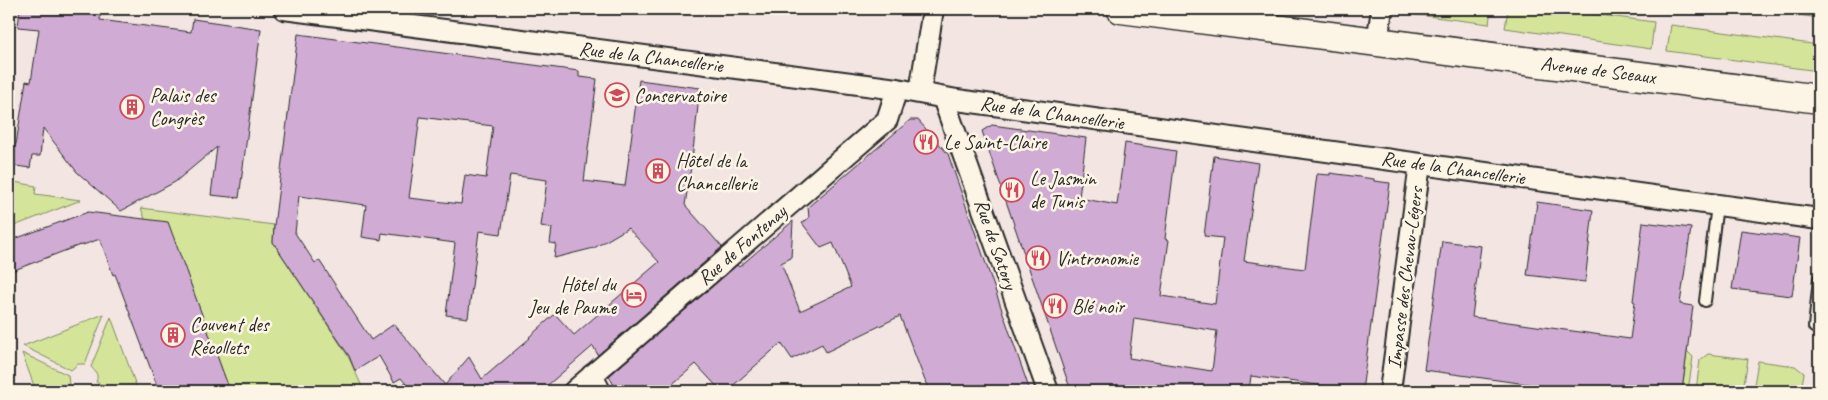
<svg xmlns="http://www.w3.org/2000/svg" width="1828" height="400" font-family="Caveat,sans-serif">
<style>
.green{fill:#d4e599;stroke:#808862}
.building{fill:#d0acd5;stroke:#2b2b2b;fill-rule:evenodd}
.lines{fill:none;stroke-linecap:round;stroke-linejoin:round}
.lane-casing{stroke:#2b2b2b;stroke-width:14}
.street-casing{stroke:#2b2b2b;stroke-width:24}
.secondary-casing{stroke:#2b2b2b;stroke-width:31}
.lane{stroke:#fcf5e5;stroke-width:10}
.street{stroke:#fcf5e5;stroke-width:20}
.secondary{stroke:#fcf5e5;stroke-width:28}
.labels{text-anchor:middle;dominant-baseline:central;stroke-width:5;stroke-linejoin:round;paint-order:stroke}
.street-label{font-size:20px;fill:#2b2b2b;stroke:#fcf5e5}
.poi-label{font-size:20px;fill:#2b2b2b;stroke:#fcf5e5;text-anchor:start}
</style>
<rect width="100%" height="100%" fill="#f3e6e2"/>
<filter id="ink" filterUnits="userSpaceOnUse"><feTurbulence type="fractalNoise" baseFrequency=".02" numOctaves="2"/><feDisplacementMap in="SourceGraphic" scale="10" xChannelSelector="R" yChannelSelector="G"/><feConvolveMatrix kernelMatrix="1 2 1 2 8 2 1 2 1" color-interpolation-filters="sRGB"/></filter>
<g filter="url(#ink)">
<!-- green -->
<g class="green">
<polygon points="1389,9 1491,9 1489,24 1388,11"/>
<polygon points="1508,9 1555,9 1654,22 1651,49 1505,28"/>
<polygon points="1756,9 1819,9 1819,18"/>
<polygon points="1671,25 1819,45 1819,71 1667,51"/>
<polygon points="9,181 36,186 35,194 81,200 9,228"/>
<polygon points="141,208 274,225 273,242 348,356 364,391 230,391 186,272 145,219"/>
<polygon points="104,314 85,364 78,364 71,370 23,346"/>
<path d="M 111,317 L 138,391 L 114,391 L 96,382 C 99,375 96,372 91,367 Z"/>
<polygon points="1687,351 1693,357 1688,391 1682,391"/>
<polygon points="22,353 68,375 69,385 74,391 36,391"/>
<polygon points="1708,354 1748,359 1743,390 1739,391 1696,390 1700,360"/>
<polygon points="1758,361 1795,366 1804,373 1801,391 1753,391"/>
</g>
<!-- building -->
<g class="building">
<polygon points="20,9 101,9 100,20 191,32 193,19 261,29 239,198 211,195 217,147 175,182 121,211 77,172 43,128 40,156 32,156 30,168 9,165 9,143 16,144 26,81 31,82 39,29 18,27"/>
<path d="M 298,34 L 579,71 L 579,77 L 597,79 L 584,181 L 625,186 L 639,80 L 700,88 L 692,160 L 685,205 L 722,247 L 598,355 L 593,346 L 541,391 L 412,391 L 401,378 L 394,382 L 379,356 L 355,371 L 349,356 L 273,242 L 274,226 ZM 420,117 L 493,126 L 486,178 L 465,175 L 461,204 L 409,198 ZM 510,175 L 547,180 L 541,226 L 552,228 L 550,243 L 556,244 L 554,258 L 594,248 L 628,228 L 659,262 L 574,335 L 555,314 L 529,337 L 530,338 L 482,379 L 469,357 L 445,385 L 394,324 L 371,340 L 319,260 L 315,263 L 295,233 L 299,196 L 366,205 L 362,237 L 381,240 L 382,233 L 455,243 L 446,315 L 468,318 L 479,231 L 501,234 Z"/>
<polygon points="910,120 918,120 948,154 1030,391 929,391 900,316 826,352 822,344 792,359 781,343 727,391 721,391 696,364 669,387 667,391 617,391 609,376 737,265 739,267 793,221 791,258 781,263 800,311 851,287 833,243 821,248 802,223 809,218 808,207"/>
<path d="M 992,125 L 1086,138 L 1079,198 L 1117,205 L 1125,143 L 1176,151 L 1165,239 L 1169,240 L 1161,296 L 1215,304 L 1223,238 L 1204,236 L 1214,156 L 1258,163 L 1244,261 L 1305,269 L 1317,174 L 1330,175 L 1330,173 L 1374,179 L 1374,181 L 1390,183 L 1362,391 L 1251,376 L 1249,391 L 1071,391 L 982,131 ZM 1134,318 L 1217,331 L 1212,371 L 1129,358 Z"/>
<polygon points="1537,202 1593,210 1585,282 1527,275"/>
<polygon points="88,212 168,222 230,391 159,391 115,274 113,275 100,239 80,246 80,245 9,272 9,241"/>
<polygon points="1643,222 1691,228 1680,304 1693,306 1682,391 1578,391 1424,370 1442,241 1481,246 1472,317 1630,339 1635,302 1633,301"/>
<polygon points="1741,230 1800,238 1792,296 1732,289"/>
</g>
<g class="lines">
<!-- lane casing -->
<g class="lane-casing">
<g id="lane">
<polyline points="1705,301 1717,205"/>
<polyline points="1814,327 1819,279"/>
</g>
</g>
<!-- street casing -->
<g class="street-casing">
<g id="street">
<polyline points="284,9 897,89 957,100 1819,219"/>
<polyline points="1377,42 1382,9"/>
<polyline points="920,92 933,9"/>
<polyline points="943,98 1048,391"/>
<polyline points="592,375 600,391"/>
<polyline points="574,391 887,120 897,89"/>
<polyline points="1390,391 1420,164"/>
</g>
</g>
<!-- secondary casing -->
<g class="secondary-casing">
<polyline id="secondary" points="1121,9 1819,99"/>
</g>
<!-- lane -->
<use href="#lane" class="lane"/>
<!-- street -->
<use href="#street" class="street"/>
<!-- secondary -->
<use href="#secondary" class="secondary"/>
</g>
</g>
<!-- icons -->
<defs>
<g id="university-ring" transform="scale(1.25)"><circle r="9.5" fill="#fcf5e5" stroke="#d1495b" stroke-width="1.5"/><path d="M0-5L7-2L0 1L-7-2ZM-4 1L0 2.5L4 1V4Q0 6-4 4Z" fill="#d1495b"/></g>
<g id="building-ring" transform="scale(1.25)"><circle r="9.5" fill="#fcf5e5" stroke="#d1495b" stroke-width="1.5"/><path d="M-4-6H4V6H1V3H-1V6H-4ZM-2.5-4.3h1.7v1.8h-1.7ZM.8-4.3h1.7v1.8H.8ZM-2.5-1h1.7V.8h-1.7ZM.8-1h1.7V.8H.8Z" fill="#d1495b"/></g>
<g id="restaurant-ring" transform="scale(1.25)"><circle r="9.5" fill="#fcf5e5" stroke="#d1495b" stroke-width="1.5"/><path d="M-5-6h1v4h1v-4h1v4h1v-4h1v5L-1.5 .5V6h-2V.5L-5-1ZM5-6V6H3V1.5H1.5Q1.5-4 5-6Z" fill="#d1495b"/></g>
<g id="hotel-ring" transform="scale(1.25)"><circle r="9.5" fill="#fcf5e5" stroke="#d1495b" stroke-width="1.5"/><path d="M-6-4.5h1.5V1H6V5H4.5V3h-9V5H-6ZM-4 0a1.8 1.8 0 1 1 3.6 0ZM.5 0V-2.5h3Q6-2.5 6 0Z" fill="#d1495b"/></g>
</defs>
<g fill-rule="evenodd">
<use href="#university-ring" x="617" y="95"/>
<use href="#building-ring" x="132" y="107"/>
<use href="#restaurant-ring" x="926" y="142"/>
<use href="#building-ring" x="658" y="171"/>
<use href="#restaurant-ring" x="1012" y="190"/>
<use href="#restaurant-ring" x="1038" y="258"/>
<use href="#hotel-ring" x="634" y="295"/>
<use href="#restaurant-ring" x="1055" y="306"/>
<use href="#building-ring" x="173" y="335"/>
</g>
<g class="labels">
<!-- street labels -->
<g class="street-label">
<text transform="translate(651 57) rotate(7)">Rue de la Chancellerie</text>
<text transform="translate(1598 70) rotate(7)">Avenue de Sceaux</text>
<text transform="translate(1052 113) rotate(8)">Rue de la Chancellerie</text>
<text transform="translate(1453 168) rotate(8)">Rue de la Chancellerie</text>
<text transform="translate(996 244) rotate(71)">Rue de Satory</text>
<text transform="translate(742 245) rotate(-41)">Rue de Fontenay</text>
<text transform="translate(1405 278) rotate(-83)">Impasse des Chevau-Légers</text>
</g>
<!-- poi labels -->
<g class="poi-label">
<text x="150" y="95">Palais des<tspan x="150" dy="23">Congrès</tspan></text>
<text x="634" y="95">Conservatoire</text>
<text x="944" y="142">Le Saint-Claire</text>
<text x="676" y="160">Hôtel de la<tspan x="676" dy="23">Chancellerie</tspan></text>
<text x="1030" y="178">Le Jasmin<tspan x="1030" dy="23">de Tunis</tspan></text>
<text x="1056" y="258">Vintronomie</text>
<text x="616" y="284" text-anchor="end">Hôtel du<tspan x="616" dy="23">Jeu de Paume</tspan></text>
<text x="1072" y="306">Blé noir</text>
<text x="190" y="324">Couvent des<tspan x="190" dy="23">Récollets</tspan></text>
</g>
</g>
<!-- margin -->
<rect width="1828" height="400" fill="none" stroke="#fcf5e5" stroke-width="30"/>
<rect x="15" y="15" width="1798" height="370" fill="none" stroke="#2b2b2b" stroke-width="2" filter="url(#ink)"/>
</svg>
